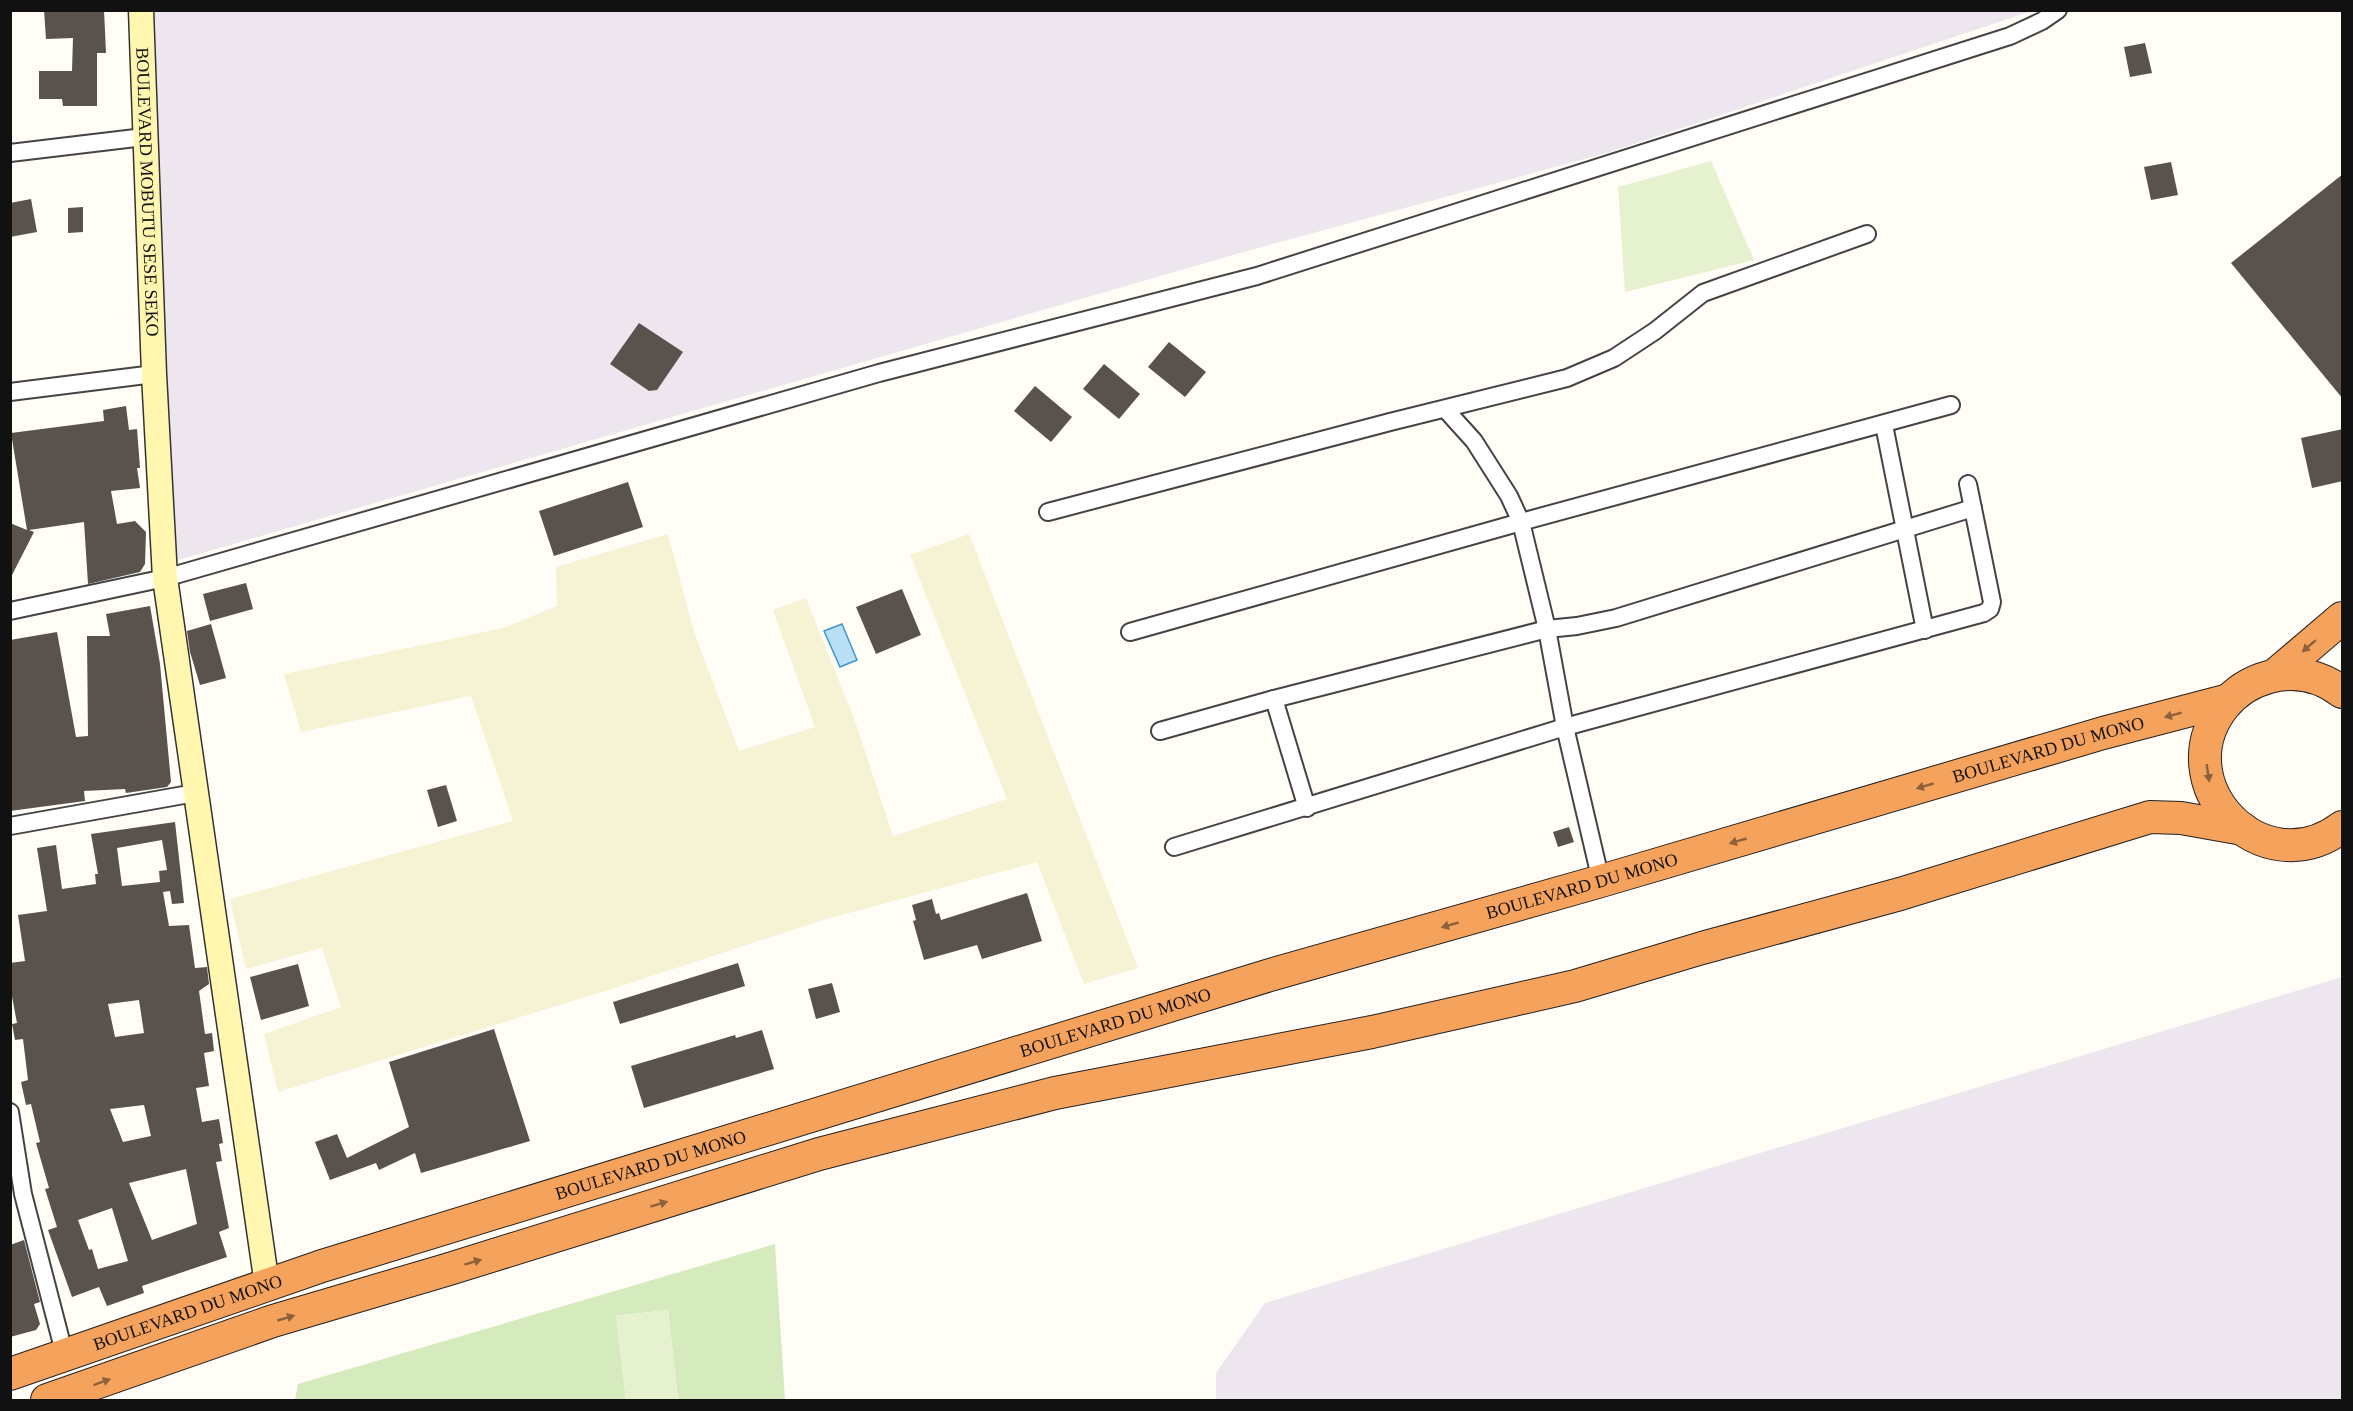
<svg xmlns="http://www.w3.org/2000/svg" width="2353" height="1411" font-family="'Times New Roman',serif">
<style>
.industrial{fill:#eee6ef}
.farmland{fill:#f6f3d4}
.green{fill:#d5ebbd}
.pitch{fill:#e6f2cf}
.water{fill:#b9e0f7;stroke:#3f96cf;stroke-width:1.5}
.building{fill:#5a524d;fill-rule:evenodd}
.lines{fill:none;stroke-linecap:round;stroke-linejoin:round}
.street-casing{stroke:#444;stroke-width:20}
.secondary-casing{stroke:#333;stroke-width:27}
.highway-casing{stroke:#222;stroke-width:34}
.street{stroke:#fff;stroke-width:16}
.secondary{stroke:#fff6b0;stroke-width:24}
.highway{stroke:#f5a25d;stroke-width:32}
.oneway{fill:#8e613b}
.labels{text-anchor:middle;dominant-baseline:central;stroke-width:6;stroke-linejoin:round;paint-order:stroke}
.street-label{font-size:18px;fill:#111;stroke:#fff}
</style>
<rect width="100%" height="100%" fill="#fffdf5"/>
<!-- industrial -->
<g class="industrial">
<polygon points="152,11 2032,11 1610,152 1240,253 171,562"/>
<polygon points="2342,977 2342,1400 1216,1400 1216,1373 1265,1303"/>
</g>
<!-- farmland -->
<polygon class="farmland" points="668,534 694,632 739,751 815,727 773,610 806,598 856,724 893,836 1007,799 910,555 969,534 1138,968 1084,984 1037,862 823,920 621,986 278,1092 264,1034 341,1007 322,948 246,969 230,899 513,821 471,696 301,732 284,674 503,628 557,606 556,567"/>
<!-- green -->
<polygon class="green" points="775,1244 785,1400 678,1400 668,1310 616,1316 626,1400 295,1400 298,1384"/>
<!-- pitch -->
<g class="pitch">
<polygon points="1711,161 1754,260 1625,292 1618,187"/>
<polygon points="668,1310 678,1400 626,1400 616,1316"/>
</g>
<!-- water -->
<polygon class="water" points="842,624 857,660 840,667 824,631"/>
<!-- building -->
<g class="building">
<polygon points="44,10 104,10 106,53 97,53 97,106 63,106 62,99 39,99 39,71 72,71 73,38 46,39"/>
<polygon points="2145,43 2152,73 2130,77 2124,47"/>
<polygon points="2171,162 2178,195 2151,200 2144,167"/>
<polygon points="2343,174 2343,399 2231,263"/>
<polygon points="31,199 37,232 10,237 10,203"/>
<polygon points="83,207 83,232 68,233 68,208"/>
<polygon points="639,323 683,352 657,390 649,391 610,364"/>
<polygon points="1169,342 1206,372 1185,397 1148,367"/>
<polygon points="1104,364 1140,394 1119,419 1083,389"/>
<polygon points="1035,386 1072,417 1051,442 1014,411"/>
<polygon points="126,406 129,430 137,429 140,468 137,468 140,488 111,491 117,524 135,521 146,532 145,564 140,572 88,584 84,522 29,530 34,532 10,579 10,523 27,530 11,433 104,421 103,410"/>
<polygon points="2343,429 2343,481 2312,488 2301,438"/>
<polygon points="628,482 643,527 554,556 539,511"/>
<polygon points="246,583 253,609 210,621 203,594"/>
<polygon points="902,589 921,635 876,654 856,607"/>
<polygon points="150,606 160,664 171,782 167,787 126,793 125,789 84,791 85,801 10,811 10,640 57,632 76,737 88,736 87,636 110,636 106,614"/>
<polygon points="211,624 226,678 200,685 190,652 187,631"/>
<polygon points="446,785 457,821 438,827 427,790"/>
<path d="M 175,822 L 184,903 L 172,904 L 170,891 L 163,892 L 169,926 L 189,925 L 195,968 L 207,967 L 209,984 L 199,991 L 205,1034 L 212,1033 L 214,1051 L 204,1053 L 209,1086 L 196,1088 L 202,1122 L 219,1119 L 223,1143 L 219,1144 L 222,1161 L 216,1162 L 229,1228 L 219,1232 L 227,1257 L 142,1286 L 144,1293 L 107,1306 L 99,1287 L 72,1297 L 48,1230 L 57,1227 L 45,1189 L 49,1188 L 36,1143 L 40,1142 L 31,1104 L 26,1105 L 21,1082 L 28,1080 L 23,1039 L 15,1040 L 12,1024 L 17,1023 L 10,986 L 10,963 L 25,961 L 18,915 L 47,911 L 37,848 L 56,845 L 62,889 L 96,884 L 95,874 L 98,874 L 91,834 ZM 162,840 L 167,870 L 159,871 L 160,882 L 122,886 L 117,848 ZM 139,1000 L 144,1033 L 115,1037 L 108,1004 ZM 144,1105 L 151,1136 L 123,1142 L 110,1109 ZM 186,1169 L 197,1224 L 152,1240 L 129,1183 ZM 112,1208 L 128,1261 L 98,1269 L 92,1249 L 89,1250 L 78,1220 Z"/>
<polygon points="1569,827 1574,842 1558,847 1553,832"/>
<polygon points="1027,893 1042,941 982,959 977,945 924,960 913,921 916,920 912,905 932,899 936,914 939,913 941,920"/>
<polygon points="738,963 745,986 620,1024 613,1002"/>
<polygon points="298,964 309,1006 261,1020 250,977"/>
<polygon points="832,983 840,1012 816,1019 808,989"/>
<polygon points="494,1029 530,1141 421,1173 415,1153 379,1170 376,1163 330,1180 315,1142 337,1134 347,1158 409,1127 389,1062"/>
<polygon points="762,1030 774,1069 644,1108 631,1066 735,1035 736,1038"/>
<polygon points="24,1240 40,1302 34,1304 40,1324 36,1330 10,1337 10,1245"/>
</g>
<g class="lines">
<!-- street casing -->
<g class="street-casing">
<g id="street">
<polyline points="10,153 144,137"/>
<polyline points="10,392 154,374"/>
<polyline points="1446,410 1474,441 1509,496 1521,522 1547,629 1565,727 1601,881"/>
<polyline points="1884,425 1925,630"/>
<polyline points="1048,512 1390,422 1567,378 1614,358 1655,331 1703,293 1867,234"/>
<polyline points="10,611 165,578 879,373 1257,276 2010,36 2042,21 2058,10"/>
<polyline points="1130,632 1521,522 1951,405"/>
<polyline points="1274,699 1307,808"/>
<polyline points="1160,731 1274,699 1547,629 1577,626 1616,618 1973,508"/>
<polyline points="10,826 195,793"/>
<polyline points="1174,847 1565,727 1984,613 1990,609 1992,602 1968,484"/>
<polyline points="10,1112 23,1194 65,1356"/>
</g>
</g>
<!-- secondary casing -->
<g class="secondary-casing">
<g id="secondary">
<path id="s1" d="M 141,10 L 154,374 L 165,578 L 267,1285"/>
</g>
</g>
<!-- highway casing -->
<g class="highway-casing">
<g id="highway">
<polyline points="2275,675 2342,618"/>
<path d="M 2342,692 C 2321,676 2295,670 2269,677 C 2250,682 2236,691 2224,706 C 2163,782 2261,888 2342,827"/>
<path id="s2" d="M 10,1374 L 322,1266 L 1270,975 L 1601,881 L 2103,733 L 2229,700"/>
<polyline points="47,1400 273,1321 446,1270 819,1154 1055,1093 1372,1032 1575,986 1702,948 1900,894 2150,817 2181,818 2243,829"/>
</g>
</g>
<!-- street -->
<use href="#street" class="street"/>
<!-- secondary -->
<use href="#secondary" class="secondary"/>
<!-- highway -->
<use href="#highway" class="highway"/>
</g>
<!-- one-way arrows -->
<defs><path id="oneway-solid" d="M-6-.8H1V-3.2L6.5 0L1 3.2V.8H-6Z" transform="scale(1.5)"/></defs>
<g class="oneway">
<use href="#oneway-solid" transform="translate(2309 646) rotate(139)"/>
<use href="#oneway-solid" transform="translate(2173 715) rotate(165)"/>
<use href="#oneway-solid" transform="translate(2208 773) rotate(81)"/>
<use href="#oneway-solid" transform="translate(1925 786) rotate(164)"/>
<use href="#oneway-solid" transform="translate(1738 841) rotate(164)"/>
<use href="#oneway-solid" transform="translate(1450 925) rotate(164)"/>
<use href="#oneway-solid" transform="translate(659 1204) rotate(-17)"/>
<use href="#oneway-solid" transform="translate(473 1262) rotate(-17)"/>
<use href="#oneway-solid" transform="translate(286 1318) rotate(-16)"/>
<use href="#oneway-solid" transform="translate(102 1382) rotate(-20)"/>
</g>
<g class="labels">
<!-- street labels -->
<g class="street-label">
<text stroke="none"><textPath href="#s1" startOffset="182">BOULEVARD MOBUTU SESE SEKO</textPath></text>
<text stroke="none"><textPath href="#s2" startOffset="2132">BOULEVARD DU MONO</textPath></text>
<text stroke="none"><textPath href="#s2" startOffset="1646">BOULEVARD DU MONO</textPath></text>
<text stroke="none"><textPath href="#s2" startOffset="1160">BOULEVARD DU MONO</textPath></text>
<text stroke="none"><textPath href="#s2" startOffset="674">BOULEVARD DU MONO</textPath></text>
<text stroke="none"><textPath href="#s2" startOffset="188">BOULEVARD DU MONO</textPath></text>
</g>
</g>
<!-- border -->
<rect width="2353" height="1411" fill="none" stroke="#111111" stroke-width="24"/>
</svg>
